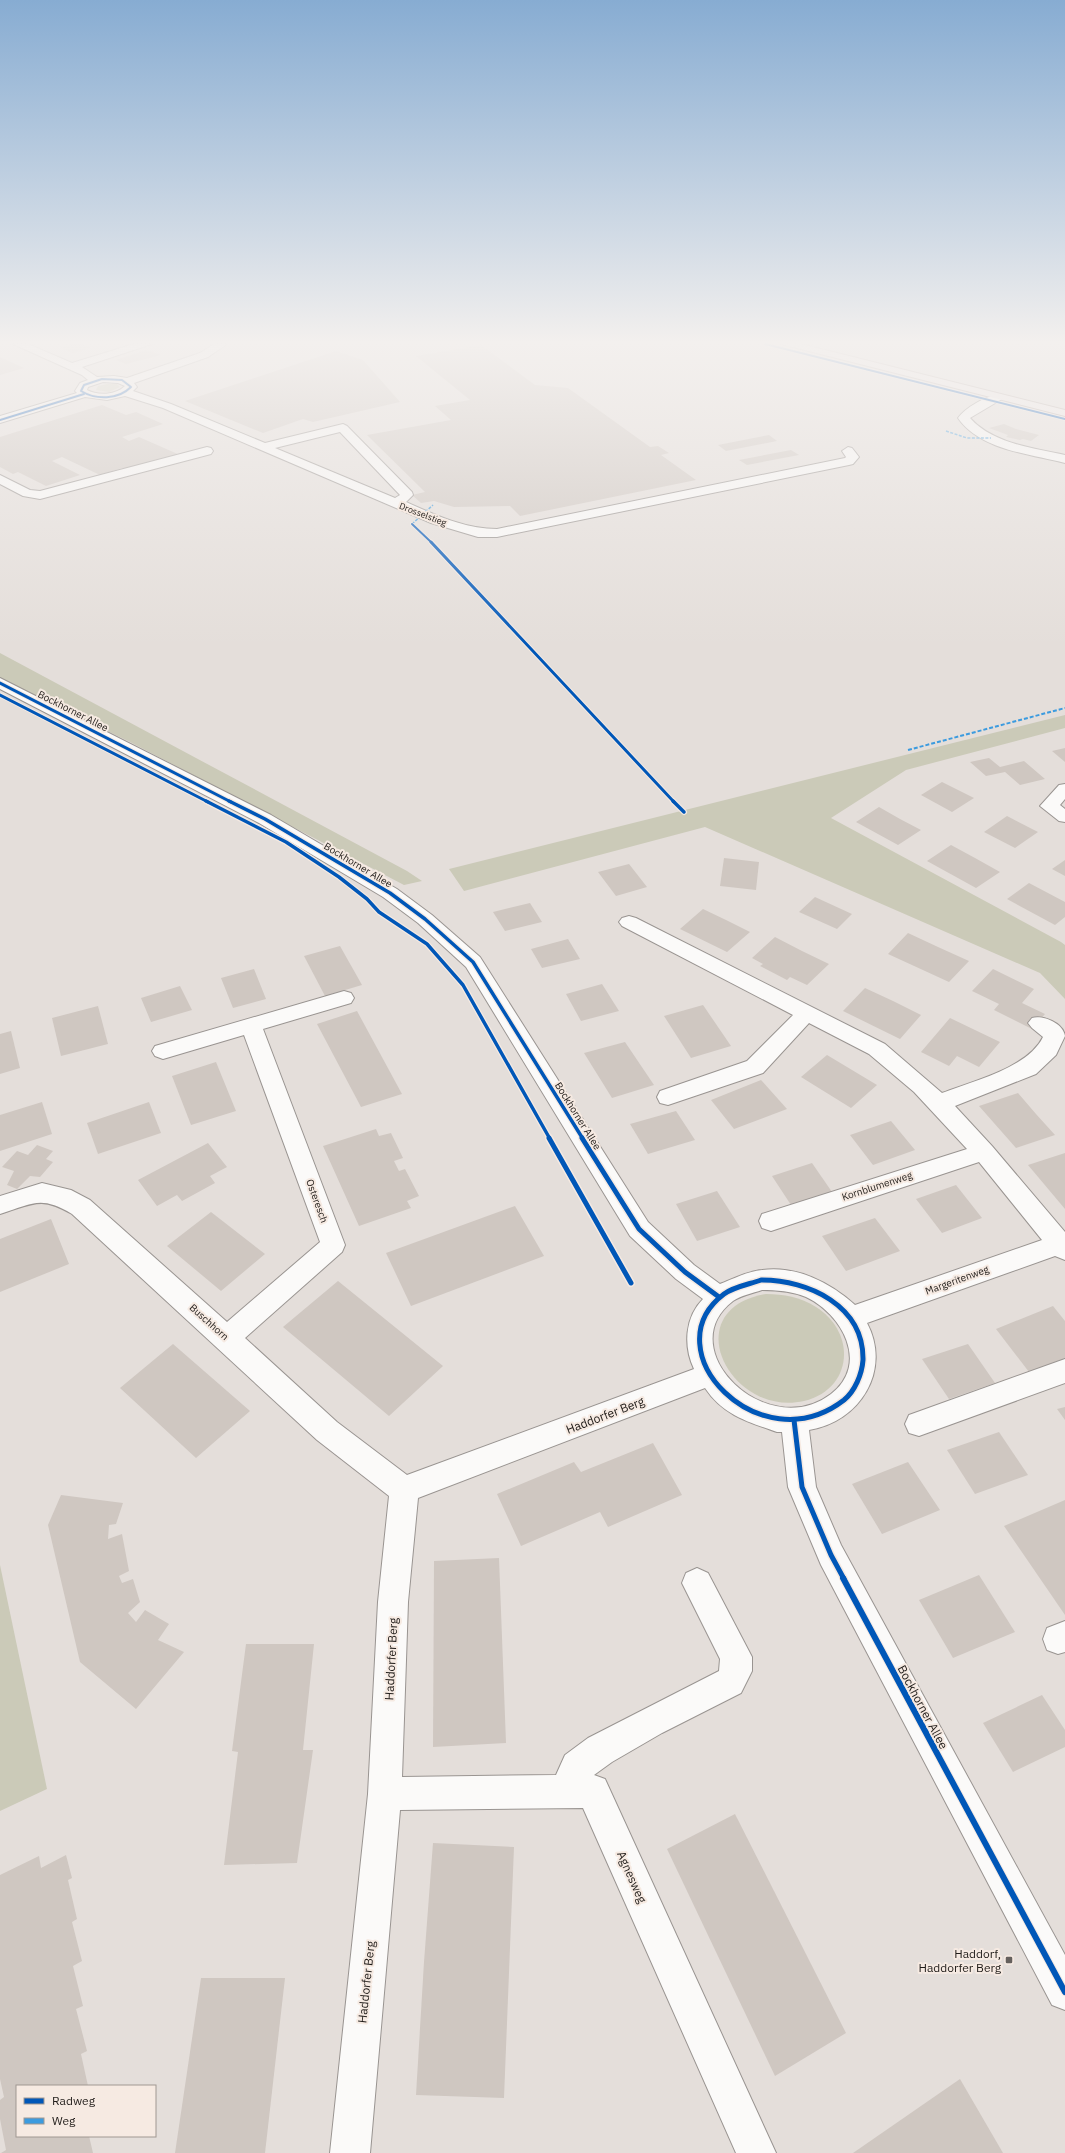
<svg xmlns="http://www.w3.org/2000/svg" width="1065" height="2153" font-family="'IBM Plex Sans',sans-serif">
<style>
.green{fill:#cbcab8}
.building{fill:#cfc7c1}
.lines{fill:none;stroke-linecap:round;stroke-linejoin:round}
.minor-casing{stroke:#999491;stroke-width:2}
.major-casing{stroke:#b4a7a3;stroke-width:2}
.minor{fill:#fbfaf9;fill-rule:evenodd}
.major{fill:#f0e9e8;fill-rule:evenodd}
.quiet-far1{stroke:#3c9bdf;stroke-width:1.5;stroke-dasharray:3 1.5;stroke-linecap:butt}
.quiet{stroke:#3c9bdf;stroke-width:2;stroke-dasharray:4 2;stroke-linecap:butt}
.cycleway-far4-casing{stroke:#f6eae2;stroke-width:3.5}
.cycleway-far3-casing{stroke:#f6eae2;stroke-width:5}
.cycleway-far2-casing{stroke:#f6eae2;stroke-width:6}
.cycleway-far1-casing{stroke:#f6eae2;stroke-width:8}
.cycleway-casing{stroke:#f6eae2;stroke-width:8}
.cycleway-far4{stroke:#0057b8;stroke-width:2}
.cycleway-far3{stroke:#0057b8;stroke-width:3}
.cycleway-far2{stroke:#0057b8;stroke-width:3.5}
.cycleway-far1{stroke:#0057b8;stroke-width:5}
.cycleway{stroke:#0057b8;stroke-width:6}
.poi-dot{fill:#65605d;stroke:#f6eae2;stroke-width:1.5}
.labels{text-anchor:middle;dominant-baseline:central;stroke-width:4;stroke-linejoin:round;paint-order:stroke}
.far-street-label{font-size:9px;fill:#201c19;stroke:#f6eae2}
.street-label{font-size:10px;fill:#201c19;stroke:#f6eae2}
.near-street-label{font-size:12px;fill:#201c19;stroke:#f6eae2}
.near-poi-label{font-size:12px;fill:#201c19;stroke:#f6eae2;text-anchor:end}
</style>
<rect width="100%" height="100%" fill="#e4deda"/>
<!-- green -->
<g class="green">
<polygon points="107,384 117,384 120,387 109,392 96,390 98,386"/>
<polygon points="0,653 407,871 422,881 404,885 130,742 0,679"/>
<polygon points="1065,715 1065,728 906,770 831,818 1061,942 1065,945 1065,999 1040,973 705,827 464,891 449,869"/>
<path d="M 766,1294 C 784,1294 800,1297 816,1307 C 857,1333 853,1389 804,1401 C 730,1418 675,1310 766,1294 Z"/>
<polygon points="0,1565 47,1789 0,1811"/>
</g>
<!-- building -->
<g class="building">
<polygon points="72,344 82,344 90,348 73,353 61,348"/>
<polygon points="481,345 535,385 568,388 650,447 658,446 669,453 661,455 696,480 520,516 510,506 454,507 434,501 421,503 412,495 425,492 367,435 451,420 435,406 470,400 416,356"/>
<polygon points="146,350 161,355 126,364 116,360"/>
<polygon points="336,351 363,360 400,402 313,422 303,419 263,433 185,401"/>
<polygon points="0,357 24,368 0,375"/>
<polygon points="102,405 126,415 136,412 163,424 122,437 129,441 139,437 180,455 126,470 122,468 100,475 62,457 52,461 80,475 46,486 18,472 13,474 0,467 0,437"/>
<polygon points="1004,424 1016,429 1039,435 1031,441 1023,439 1020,440 1006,437 1008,435 989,428"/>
<polygon points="769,435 777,441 726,451 718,445"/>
<polygon points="791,450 799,455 747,465 739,460"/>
<polygon points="1065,748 1065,762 1052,751"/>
<polygon points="989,758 1000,767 1024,761 1045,779 1020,785 1005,772 986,776 970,762"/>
<polygon points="942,782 974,798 952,812 921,795"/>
<polygon points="879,807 900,819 921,830 898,845 856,822"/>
<polygon points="1007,816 1038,832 1015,848 984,832"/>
<polygon points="951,845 975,858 1000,872 976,888 927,861"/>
<polygon points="724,858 759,862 756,890 720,886"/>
<polygon points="1065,860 1065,876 1052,869"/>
<polygon points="629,864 647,887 616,896 598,872"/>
<polygon points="1029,883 1065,902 1065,917 1055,925 1007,899"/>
<polygon points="815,897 852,914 837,929 799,912"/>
<polygon points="530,903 542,922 505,931 493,912"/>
<polygon points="703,909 726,920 750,932 727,952 680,929"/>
<polygon points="908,933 938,947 969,961 949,982 888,954"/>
<polygon points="775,937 802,951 829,964 807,985 790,977 787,980 760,966 763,964 752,958"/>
<polygon points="568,939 580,959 542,968 531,949"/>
<polygon points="340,946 362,985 325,996 304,956"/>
<polygon points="254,969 266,999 233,1008 221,978"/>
<polygon points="993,969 1034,989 1022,1003 1045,1014 1032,1029 994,1010 999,1004 972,991"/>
<polygon points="602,984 619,1011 581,1021 566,994"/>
<polygon points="180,986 192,1010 151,1022 141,998"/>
<polygon points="865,988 893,1001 921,1015 900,1039 843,1011"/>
<polygon points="703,1005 731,1046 691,1058 664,1016"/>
<polygon points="98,1006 108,1044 61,1056 52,1018"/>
<polygon points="357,1011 402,1094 361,1107 317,1024"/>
<polygon points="950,1018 1000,1042 979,1067 957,1056 949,1066 921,1052"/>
<polygon points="11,1031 20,1068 0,1074 0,1034"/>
<polygon points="625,1042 654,1085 612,1098 584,1053"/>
<polygon points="827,1055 877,1085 851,1108 801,1077"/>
<polygon points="216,1062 236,1111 191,1125 172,1076"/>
<polygon points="761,1080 787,1109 734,1129 711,1100"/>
<polygon points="1018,1093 1036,1114 1055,1135 1016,1148 979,1106"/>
<polygon points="42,1102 52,1134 0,1151 0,1115"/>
<polygon points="149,1102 161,1133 98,1154 87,1123"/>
<polygon points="676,1111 695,1140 648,1154 630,1124"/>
<polygon points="891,1121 915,1150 873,1165 850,1135"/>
<polygon points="376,1129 379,1136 391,1133 403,1158 394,1161 399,1171 405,1169 419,1196 407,1201 411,1208 359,1226 323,1146"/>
<polygon points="208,1143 227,1167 210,1176 215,1183 182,1201 177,1195 157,1206 138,1180"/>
<polygon points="37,1145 53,1151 46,1159 53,1162 40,1177 30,1176 17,1189 7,1185 14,1171 2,1167 17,1151 28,1155"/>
<polygon points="1065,1153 1065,1209 1028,1165"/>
<polygon points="812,1163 832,1192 791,1205 772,1176"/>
<polygon points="956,1185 982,1218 942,1233 916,1199"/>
<polygon points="717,1191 740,1227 697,1241 676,1204"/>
<polygon points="515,1206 544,1256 411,1306 386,1253"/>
<polygon points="211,1212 265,1254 221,1291 167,1246"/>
<polygon points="875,1218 900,1251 846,1271 822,1236"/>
<polygon points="51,1219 69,1264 0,1292 0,1239"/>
<polygon points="338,1281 443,1366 389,1416 283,1327"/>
<polygon points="1053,1306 1065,1321 1065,1358 1029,1372 996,1329"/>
<polygon points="173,1344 250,1411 196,1458 120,1388"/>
<polygon points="968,1344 995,1383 949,1399 922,1359"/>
<polygon points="1065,1407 1065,1420 1057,1409"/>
<polygon points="999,1432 1028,1475 975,1494 947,1450"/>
<polygon points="653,1443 682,1495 608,1527 600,1512 521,1546 497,1494 574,1462 581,1472"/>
<polygon points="908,1462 940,1510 882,1534 852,1484"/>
<polygon points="61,1495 123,1503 116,1524 109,1525 108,1539 122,1534 129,1571 119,1576 122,1583 133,1579 140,1602 128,1613 136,1622 145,1610 169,1624 158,1640 184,1652 136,1709 80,1662 48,1525"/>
<polygon points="1065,1500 1065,1615 1004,1526"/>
<polygon points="499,1558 506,1743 433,1747 434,1561"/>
<polygon points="979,1575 1015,1632 953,1658 919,1600"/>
<polygon points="246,1644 314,1644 303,1750 313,1750 297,1863 224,1865 238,1752 232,1751"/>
<polygon points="1042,1695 1065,1730 1065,1747 1013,1772 983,1723"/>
<polygon points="735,1814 846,2033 775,2076 667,1849"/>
<polygon points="433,1843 514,1847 504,2098 416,2095 424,1962"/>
<polygon points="66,1855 72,1878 68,1880 77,1919 72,1922 82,1961 73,1966 83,2006 76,2009 87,2051 81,2054 88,2086 17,2086 17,2136 89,2136 93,2153 1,2153 6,2150 0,2119 0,2100 4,2097 0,2079 0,1875 39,1856 41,1868"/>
<polygon points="201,1978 285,1978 265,2153 175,2153"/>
<polygon points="960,2079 1003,2153 853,2153"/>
</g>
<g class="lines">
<!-- minor casing -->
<g class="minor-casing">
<g id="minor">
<path d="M 13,344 L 28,344 L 72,363 L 134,344 L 152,344 L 82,367 L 97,377 L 114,376 L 127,378 L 200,353 L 214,344 L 227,344 L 208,357 L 134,383 L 137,387 L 133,391 L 171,404 L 265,443 L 343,424 L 347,426 L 412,492 L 413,495 L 406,502 C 435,515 465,529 497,529 L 845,458 L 846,457 L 842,451 L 848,447 L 852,448 L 859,457 L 853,464 L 849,465 L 497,537 L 478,537 L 431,523 L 163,408 L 125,396 L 107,400 L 85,397 L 0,423 L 0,416 L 77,393 L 75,391 L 80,383 L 88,380 L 82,375 ZM 103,382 L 118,383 L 125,386 C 116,395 98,396 87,390 L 88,387 ZM 340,432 L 400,495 L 395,498 L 275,448 Z"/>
<path d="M 998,394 L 1004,397 L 1002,399 L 970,418 C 993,444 1034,448 1065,455 L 1065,463 C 1030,454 980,450 958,418 C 966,407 985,397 998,394 Z"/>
<polygon points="207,447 211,448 213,451 211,454 40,499 23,496 0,484 0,475 30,490 40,491"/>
<path d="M 0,678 L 271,815 L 397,889 L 432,915 L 480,957 L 648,1222 L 694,1265 L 720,1284 C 733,1279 748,1271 762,1270 C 796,1265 831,1283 855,1305 L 1042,1240 L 979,1162 L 771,1231 L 762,1228 L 759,1221 L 762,1214 L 967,1149 L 914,1092 L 869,1054 L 809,1023 L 763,1073 L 668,1105 L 660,1103 L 657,1097 L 660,1091 L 747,1061 L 793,1015 L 622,926 L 619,922 L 622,918 L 629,916 L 636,918 L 885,1044 L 942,1093 C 973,1081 1028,1068 1043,1037 L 1032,1028 L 1028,1023 L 1032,1018 C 1043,1015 1063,1023 1065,1036 L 1056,1055 L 1036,1074 L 955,1106 L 992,1146 L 1065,1232 L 1065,1260 L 1055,1256 L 867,1323 C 892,1370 860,1422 809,1430 L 816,1487 L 841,1545 L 1065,1955 L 1065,2010 L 1052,2005 L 821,1565 L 788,1487 L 782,1432 L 777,1432 C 748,1422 723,1415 705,1388 L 418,1498 L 408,1602 L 402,1777 L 556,1775 L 565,1755 L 588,1738 L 719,1671 L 720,1659 L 682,1583 L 686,1573 L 697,1568 L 708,1573 L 752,1657 L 752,1671 L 741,1693 L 662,1733 L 612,1762 L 594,1775 L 605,1779 L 776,2153 L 736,2153 L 583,1808 L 400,1810 L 370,2153 L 330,2153 L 368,1794 L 378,1602 L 389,1496 L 317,1440 L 72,1214 C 40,1195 33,1204 0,1214 L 0,1196 L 42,1183 L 71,1190 L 90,1200 L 227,1322 L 320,1242 L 244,1035 L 163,1059 L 155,1056 L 152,1051 L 155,1046 L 344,991 L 351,993 L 354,998 L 351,1003 L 263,1029 L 345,1245 L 342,1252 L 245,1338 L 337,1422 L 407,1475 L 694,1369 C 683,1346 685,1317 703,1299 L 676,1279 L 630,1236 L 466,967 L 418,923 L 383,897 L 259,823 L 0,689 ZM 762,1290 C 776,1290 792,1291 806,1297 C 842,1314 870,1364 831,1394 C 767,1443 670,1349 733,1301 C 740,1296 753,1293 762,1290 Z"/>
<polygon points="1065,784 1065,799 1060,805 1065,809 1065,822 1059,821 1040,806 1059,785"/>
<polygon points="1065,1359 1065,1383 919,1436 909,1433 905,1424 909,1415"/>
<polygon points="1065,1621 1065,1652 1058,1654 1047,1650 1043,1639 1047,1628"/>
</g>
</g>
<!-- major casing -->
<g class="major-casing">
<polygon id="major" points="781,344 801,344 1065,410 1065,416"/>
</g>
<!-- minor -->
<use href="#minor" class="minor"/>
<!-- major -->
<use href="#major" class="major"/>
<!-- quiet-far1 -->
<g class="quiet-far1">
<polyline points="946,431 967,438 991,438"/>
<polyline points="412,524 433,505"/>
</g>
<!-- quiet -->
<polyline class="quiet" points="908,750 1065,708"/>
<!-- cycleway-far4 casing -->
<g class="cycleway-far4-casing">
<g id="cycleway-far4">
<polyline points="765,344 1065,419"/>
<path d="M 102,379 L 122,380 L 131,387 C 118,400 96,400 81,391 L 84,385 Z"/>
<polyline points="0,420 84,394"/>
<polyline points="412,524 432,543"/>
</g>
</g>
<!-- cycleway-far3 casing -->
<g class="cycleway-far3-casing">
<g id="cycleway-far3">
<polyline points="431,542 674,802"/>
<polyline points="0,683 231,802"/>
<polyline points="0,695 208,802"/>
</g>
</g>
<!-- cycleway-far2 casing -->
<g class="cycleway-far2-casing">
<g id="cycleway-far2">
<polyline points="206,801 286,842 339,877 367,899 379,912 427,944 463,985 550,1139"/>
<polyline points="229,801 265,819 390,893 425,919 473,962 583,1139"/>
<polyline points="673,801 684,812"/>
</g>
</g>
<!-- cycleway-far1 casing -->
<g class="cycleway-far1-casing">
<g id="cycleway-far1">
<polyline points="549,1138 631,1283"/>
<polyline points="582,1138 639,1229 685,1272 719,1297"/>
<path d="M 761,1280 C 809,1280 864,1306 863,1360 C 862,1374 855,1391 844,1400 C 760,1465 650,1350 724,1294 C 733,1287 750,1284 761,1280 Z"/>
<polyline points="794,1420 802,1487 831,1555 844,1579"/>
</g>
</g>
<!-- cycleway casing -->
<g class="cycleway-casing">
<polyline id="cycleway" points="843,1578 1065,1992"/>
</g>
<!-- cycleway-far4 -->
<use href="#cycleway-far4" class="cycleway-far4"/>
<!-- cycleway-far3 -->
<use href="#cycleway-far3" class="cycleway-far3"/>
<!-- cycleway-far2 -->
<use href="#cycleway-far2" class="cycleway-far2"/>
<!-- cycleway-far1 -->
<use href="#cycleway-far1" class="cycleway-far1"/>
<!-- cycleway -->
<use href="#cycleway" class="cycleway"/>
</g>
<!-- sky -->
<linearGradient id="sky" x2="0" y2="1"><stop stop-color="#87acd2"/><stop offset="0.53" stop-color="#f3f0ee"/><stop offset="1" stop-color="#f3f0ee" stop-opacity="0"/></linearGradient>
<rect width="1065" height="646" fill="url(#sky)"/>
<!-- markers -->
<rect class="poi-dot" x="1005" y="1956" width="8" height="8" rx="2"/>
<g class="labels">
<!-- far-street labels -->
<g class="far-street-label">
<text transform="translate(423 514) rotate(21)">Drosselstieg</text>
</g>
<!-- street labels -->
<g class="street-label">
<text transform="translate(73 711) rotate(27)">Bockhorner Allee</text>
<text transform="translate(358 865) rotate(31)">Bockhorner Allee</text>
<text transform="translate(578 1116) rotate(58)">Bockhorner Allee</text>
<text transform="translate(877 1186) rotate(-18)">Kornblumenweg</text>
<text transform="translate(317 1201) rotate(70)">Osteresch</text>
<text transform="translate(957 1280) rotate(-20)">Margeritenweg</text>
<text transform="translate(209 1322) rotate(42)">Buschhorn</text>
</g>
<!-- near-street labels -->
<g class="near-street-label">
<text transform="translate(605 1415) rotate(-21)">Haddorfer Berg</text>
<text transform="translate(391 1659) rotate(-87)">Haddorfer Berg</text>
<text transform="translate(923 1707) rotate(62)">Bockhorner Allee</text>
<text transform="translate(632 1877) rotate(66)">Agnesweg</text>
<text transform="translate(366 1982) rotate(-84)">Haddorfer Berg</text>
</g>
<!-- near-poi labels -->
<g class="near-poi-label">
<text x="1001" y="1953">Haddorf,<tspan x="1001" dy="14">Haddorfer Berg</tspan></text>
</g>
</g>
<!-- legend -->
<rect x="16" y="2085" width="140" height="52" fill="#f6eae2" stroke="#a09892"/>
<rect x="24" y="2098" width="20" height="6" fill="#0057b8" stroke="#a09892"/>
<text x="52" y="2105" font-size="12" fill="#201c19">Radweg</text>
<rect x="24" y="2118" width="20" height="6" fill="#3c9bdf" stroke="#a09892"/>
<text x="52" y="2125" font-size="12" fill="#201c19">Weg</text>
</svg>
